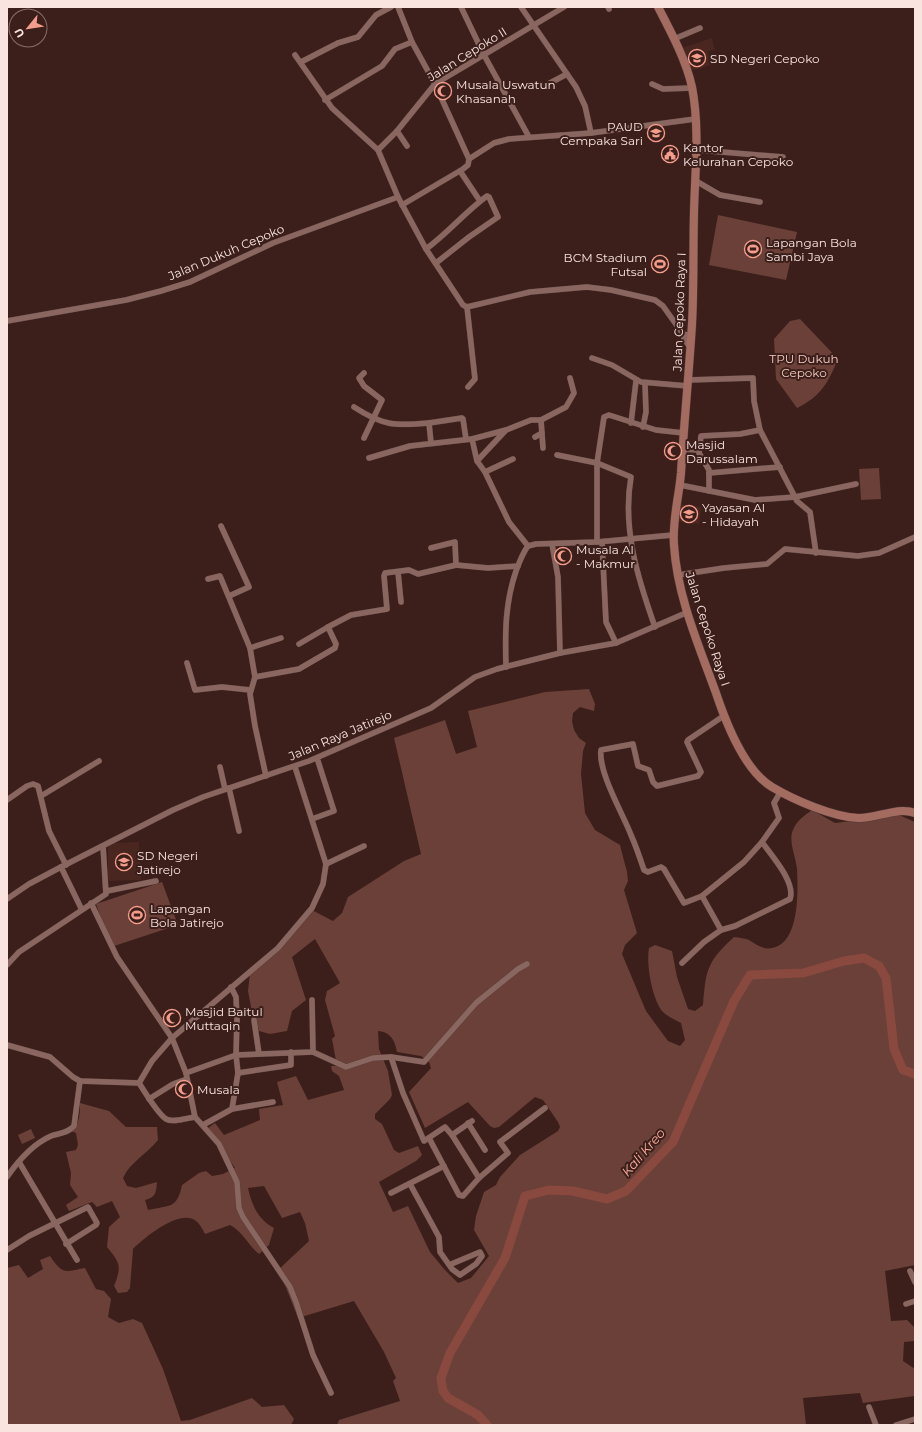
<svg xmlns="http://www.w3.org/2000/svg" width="922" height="1432" font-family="Montserrat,sans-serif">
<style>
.built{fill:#4a2620}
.green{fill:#6a4039;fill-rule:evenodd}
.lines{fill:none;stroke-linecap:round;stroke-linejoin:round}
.river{stroke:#89493e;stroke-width:9}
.minor-casing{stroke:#563d3a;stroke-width:6}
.secondary-casing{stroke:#563d3a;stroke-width:9}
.minor{stroke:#89665f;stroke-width:5.5}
.secondary{stroke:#a46b61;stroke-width:8}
.labels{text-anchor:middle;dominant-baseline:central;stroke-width:4;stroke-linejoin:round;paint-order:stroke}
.street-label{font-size:12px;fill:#f9e4e0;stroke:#3c1f1a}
.poi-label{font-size:12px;fill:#f9e4e0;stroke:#3c1f1a;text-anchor:start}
.park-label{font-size:12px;fill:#f2c9c1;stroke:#3c1f1a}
.water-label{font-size:13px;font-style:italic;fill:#fcad9e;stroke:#3c1f1a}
</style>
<rect width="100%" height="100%" fill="#3c1f1a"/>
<!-- built -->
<g class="built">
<polygon points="712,38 715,50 708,51 711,65 690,71 682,48"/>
<polygon points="678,504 701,507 699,524 676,521"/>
<polygon points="139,842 141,880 108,881 108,843"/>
</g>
<!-- green -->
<g class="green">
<polygon points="718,215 797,232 786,280 709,265"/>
<path d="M 800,319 L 838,359 C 828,383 821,396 797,408 L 776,379 L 774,339 L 790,321 Z"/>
<polygon points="879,468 881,499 861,500 859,469"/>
<path d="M 589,689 L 595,704 L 594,711 L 580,707 L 573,713 L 572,721 L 574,730 L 579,738 L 586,743 L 583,751 L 581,774 L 585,813 L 595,830 L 620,845 L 627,872 L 628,881 L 624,890 L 637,933 L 625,945 L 622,954 L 646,1011 L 668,1041 L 680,1046 L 685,1040 L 681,1023 C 675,1020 667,1016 662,1011 C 652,997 646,965 649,948 L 655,945 L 672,951 L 677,977 L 688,1009 L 695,1011 L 703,1005 C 706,969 707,962 734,937 C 739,938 745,938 749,940 C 756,944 763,950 772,948 C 800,943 798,890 797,869 C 796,857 788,841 793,830 C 796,821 805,815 812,810 L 835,823 L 899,815 L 915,822 L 915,1265 L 885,1271 L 891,1321 L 907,1320 L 915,1328 L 915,1341 L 904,1342 L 903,1361 L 915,1369 L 915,1396 L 863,1403 L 860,1393 L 803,1398 L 806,1425 L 337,1425 L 339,1420 L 400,1401 L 393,1381 L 396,1378 L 384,1352 L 354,1301 L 298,1318 L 285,1285 L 277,1271 L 309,1241 L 305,1223 L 300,1212 L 282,1218 L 264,1186 L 248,1188 C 252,1206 258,1219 274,1228 L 269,1245 L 259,1254 C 248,1245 243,1232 230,1225 L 205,1234 C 203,1230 200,1224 196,1221 C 180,1208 144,1238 133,1249 L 130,1288 L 127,1292 L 118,1293 L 114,1286 C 122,1266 120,1263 107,1247 L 109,1227 L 120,1217 L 112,1201 L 97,1207 L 92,1202 L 69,1211 L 66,1205 L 78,1197 L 70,1185 L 71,1173 L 66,1152 L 76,1150 L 78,1145 L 76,1133 L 71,1131 C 80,1125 80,1113 80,1103 L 109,1111 L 126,1127 L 157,1127 L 158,1140 C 147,1154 130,1162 123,1178 L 127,1186 L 136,1188 L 157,1182 C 156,1193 156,1197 145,1200 L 148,1210 C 170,1205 177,1209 182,1185 L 199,1173 L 206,1171 L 212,1176 L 223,1174 L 235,1168 L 208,1128 L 215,1123 L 224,1135 L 260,1120 L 259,1109 L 283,1105 L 277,1082 L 296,1076 L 308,1100 L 344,1090 L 339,1076 L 332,1071 L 331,1066 L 337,1066 L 332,1039 L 335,1036 L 325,1000 L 327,991 L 340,983 L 315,939 L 292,957 L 306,1000 L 292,1011 L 287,1031 L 270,1034 L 259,1031 L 252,1012 L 248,991 L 250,973 L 282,947 L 310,909 L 333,921 L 342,913 L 348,897 L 404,861 L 421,854 L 394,738 L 445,720 L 456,754 L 477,747 L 468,711 L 545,692 ZM 378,1031 C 391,1032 395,1041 397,1052 L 421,1056 L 429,1062 L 431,1068 L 409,1092 L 425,1128 L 468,1102 L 490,1126 L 494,1128 L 499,1127 L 535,1097 L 543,1100 L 558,1122 L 560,1127 L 558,1131 L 520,1155 L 500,1177 L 496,1185 L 484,1192 L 476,1216 L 474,1230 L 489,1256 L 471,1278 L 458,1283 L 445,1270 L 430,1252 L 408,1206 L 393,1212 L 379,1182 L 416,1161 L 422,1155 L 418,1146 L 399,1153 L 394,1150 L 382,1124 L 375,1119 L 375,1114 L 390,1099 L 392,1095 L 388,1071 L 379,1049 Z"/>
<polygon points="162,882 178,925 111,947 96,904"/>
<polygon points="31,1129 35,1138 22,1144 18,1135"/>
<path d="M 50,1256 C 63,1275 64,1272 85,1268 L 96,1289 L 104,1291 L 111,1299 L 108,1317 L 119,1323 L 133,1319 L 142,1323 L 163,1369 L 181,1421 L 190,1420 L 252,1398 L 262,1407 L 284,1405 L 294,1419 L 291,1425 L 7,1425 L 7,1268 L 19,1265 L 28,1278 L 43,1269 L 40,1260 Z"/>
</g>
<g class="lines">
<!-- river -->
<polyline class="river" points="487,1425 478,1415 448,1398 443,1391 441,1378 450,1353 505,1258 525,1196 549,1190 573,1191 607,1199 626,1191 673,1142 734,1001 750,975 803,973 844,961 864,958 879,966 886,978 894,1049 903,1070 915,1074"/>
<!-- minor casing -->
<g class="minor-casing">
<g id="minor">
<polyline points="398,7 412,42 435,84 469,159"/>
<polyline points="461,7 484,55 529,137"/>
<polyline points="521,7 576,87 585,106 591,133"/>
<polyline points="608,7 609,9"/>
<polyline points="674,39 700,28"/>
<polyline points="295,55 332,108 378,150 398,197 426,249 463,305 467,307 530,292 587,287 611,290 655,300 663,306 683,334 691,336"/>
<polyline points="301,62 338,43 358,37 376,15 391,7"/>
<polyline points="550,83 567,74"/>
<polyline points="652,84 663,89 692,88"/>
<polyline points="325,100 382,66 395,49 412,42"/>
<polyline points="397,131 407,146"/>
<polyline points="378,150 397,131 435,84 564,7"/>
<polyline points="698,150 783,157"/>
<polyline points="469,159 494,143 509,139 591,133 695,119"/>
<polyline points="460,171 480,201"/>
<polyline points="696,181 720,195 760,202"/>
<polyline points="402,205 463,169 468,165 469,159"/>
<path d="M 426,249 C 448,233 465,212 487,196 L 489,197 L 498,217 L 469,237 L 436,263"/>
<polyline points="467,307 475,379 468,387"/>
<polyline points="7,321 126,300 161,291 190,282 273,243 398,197"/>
<polyline points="683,334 684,339 690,347"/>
<polyline points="592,358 612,365 641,382 688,386"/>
<polyline points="688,380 753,378 754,401 760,430 797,501 810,512 816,553"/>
<path d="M 354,407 C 383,426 395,426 429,423 L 431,443"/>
<polyline points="541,420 543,448"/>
<polyline points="429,423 462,418 463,419 466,439"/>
<polyline points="631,423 636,381"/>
<polyline points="643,427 646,412 645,384"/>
<polyline points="506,430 531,420 541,420 566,407 574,393 570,378"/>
<polyline points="535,437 542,433"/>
<polyline points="364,438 382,400 364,386 359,378 364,373"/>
<polyline points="472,439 477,461"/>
<polyline points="682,449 699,450"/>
<path d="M 557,455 L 597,463 L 631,477 C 622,529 638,579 655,627"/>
<polyline points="369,458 410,446 472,439 506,430 477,461 485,472"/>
<polyline points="513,459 485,472 509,522 528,546"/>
<polyline points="709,473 780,467"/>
<polyline points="680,485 755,500 795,497 856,484"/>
<polyline points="709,491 709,470 699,453 701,436 740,434 760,430"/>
<polyline points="221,526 249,587 229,596"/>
<polyline points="597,542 597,463 604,417 609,415 656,430 684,433"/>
<polyline points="602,542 606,622 616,643"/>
<polyline points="552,544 558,577 560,653"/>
<polyline points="431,548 455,542 456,565 488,568 518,566"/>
<polyline points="398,572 401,602"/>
<polyline points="678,575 724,568 767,564 785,549 858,556 879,553 915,537"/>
<polyline points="208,579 220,576 250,648 255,677 250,694 255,726 266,776"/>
<polyline points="328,627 351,615 387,609 384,576 385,573 409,570 418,574 456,565"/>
<polyline points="250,648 281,638"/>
<polyline points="187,663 195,690 222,687 250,690"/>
<path d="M 506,667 C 505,633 505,603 516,571 C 519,563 523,552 528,546 L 536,544 L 597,542 L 673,535"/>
<polyline points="255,677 299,669 335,648 336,644 328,627 299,644"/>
<path d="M 725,715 L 688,740 L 687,742 L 701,772 L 698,776 L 657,786 L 653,782 L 649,770 L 638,766 L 633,744 L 601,750 C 598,772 623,814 631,835 C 636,846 640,858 644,870 L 648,872 L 661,867 L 664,869 L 684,903 L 702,896 L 721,930 L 735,926 L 790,899 C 796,882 771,855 762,842 L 779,818 L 774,803 L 781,791"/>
<polyline points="220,767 225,789"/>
<polyline points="229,788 239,831"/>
<polyline points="41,796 99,761"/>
<polyline points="7,800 27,786 33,784 38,786 49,831 66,865"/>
<polyline points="312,819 334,811 317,758"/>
<polyline points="326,864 364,846"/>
<polyline points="61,867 81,908"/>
<polyline points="107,891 156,881"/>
<polyline points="702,896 744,862 762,842"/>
<polyline points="7,899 29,884 61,867 173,810 203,797 309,761 431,708 475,677 497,669 560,653 616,643 688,612"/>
<polyline points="91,903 117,957 172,1038 186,1073 195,1117 219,1144 237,1182 239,1208 243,1217 290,1287 296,1302 313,1355 331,1393"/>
<polyline points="682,963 704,942 721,930"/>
<polyline points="7,965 19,952 106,894 103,846"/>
<polyline points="231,987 236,997 237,1019 236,1055 238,1073 232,1109"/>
<polyline points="254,1020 259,1054"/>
<polyline points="7,1045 50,1057 73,1077 80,1081 139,1083"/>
<polyline points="313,1052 346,1067 373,1058 391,1057 424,1062 476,1003 518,969 527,964"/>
<polyline points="391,1057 403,1093 424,1141 445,1127 452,1135 472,1121"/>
<polyline points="186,1073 236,1055 313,1052 312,1000"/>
<polyline points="238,1073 291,1065 291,1052"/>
<polyline points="139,1083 152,1061 172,1038 278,948 312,908 323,884 326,864 295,767"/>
<path d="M 139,1083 C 145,1092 157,1113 166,1119 C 173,1123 187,1118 195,1117"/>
<polyline points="149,1099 173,1084 187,1079"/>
<polyline points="468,1123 485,1150"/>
<polyline points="203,1125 232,1109 273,1102"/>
<polyline points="452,1135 479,1178"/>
<polyline points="429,1138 459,1195 463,1196 479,1178 508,1153 500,1142 545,1108"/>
<polyline points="19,1162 77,1260"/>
<path d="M 7,1177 C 18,1161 33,1144 51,1136 C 60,1133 68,1133 74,1126 L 80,1081"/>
<polyline points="410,1184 439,1237 440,1252 452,1269 460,1275 476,1264 482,1256 480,1252 449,1265"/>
<polyline points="391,1193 444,1166"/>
<polyline points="7,1250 29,1236 88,1207 97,1223 96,1225 66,1244"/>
<polyline points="910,1271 915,1282"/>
<polyline points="906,1304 915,1301"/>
<polyline points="869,1407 876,1425"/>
<polyline points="896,1425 915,1419"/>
</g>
</g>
<!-- secondary casing -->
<g class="secondary-casing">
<path id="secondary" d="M 658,7 C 671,32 686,60 692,87 C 700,129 695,170 694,212 C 693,249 694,287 692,324 C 689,373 684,423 681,473 C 679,497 672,521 674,545 C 677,596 699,646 716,693 C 726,723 745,771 772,787 C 794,800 833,817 858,818 C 877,819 897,806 915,813"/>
</g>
<!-- minor -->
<use href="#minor" class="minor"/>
<!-- secondary -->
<use href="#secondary" class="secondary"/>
</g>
<!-- icons -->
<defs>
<g id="school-ring" transform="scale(0.9)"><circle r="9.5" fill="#3c1f1a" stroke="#f49d8d" stroke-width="1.5"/><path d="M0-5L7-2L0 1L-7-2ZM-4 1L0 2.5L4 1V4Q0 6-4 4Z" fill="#f49d8d"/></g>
<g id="mosque-ring" transform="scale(0.9)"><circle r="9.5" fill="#3c1f1a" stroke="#f49d8d" stroke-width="1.5"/><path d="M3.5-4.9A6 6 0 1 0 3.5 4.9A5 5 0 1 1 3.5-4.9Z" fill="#f49d8d"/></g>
<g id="civic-ring" transform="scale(0.9)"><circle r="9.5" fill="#3c1f1a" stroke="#f49d8d" stroke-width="1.5"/><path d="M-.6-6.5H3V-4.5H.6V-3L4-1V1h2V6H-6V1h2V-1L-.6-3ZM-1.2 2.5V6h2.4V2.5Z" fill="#f49d8d"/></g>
<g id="stadium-ring" transform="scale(0.9)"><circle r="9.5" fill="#3c1f1a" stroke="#f49d8d" stroke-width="1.5"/><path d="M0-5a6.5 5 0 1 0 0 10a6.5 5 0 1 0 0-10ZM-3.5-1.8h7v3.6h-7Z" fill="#f49d8d"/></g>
</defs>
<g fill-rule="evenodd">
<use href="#school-ring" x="697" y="58"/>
<use href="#mosque-ring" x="443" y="91"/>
<use href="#school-ring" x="656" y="133"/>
<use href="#civic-ring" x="670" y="154"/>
<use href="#stadium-ring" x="753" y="249"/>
<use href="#stadium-ring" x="660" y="264"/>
<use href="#mosque-ring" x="673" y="451"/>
<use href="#school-ring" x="689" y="514"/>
<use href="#mosque-ring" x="563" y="556"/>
<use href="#school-ring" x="124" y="862"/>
<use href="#stadium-ring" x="137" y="915"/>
<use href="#mosque-ring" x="172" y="1018"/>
<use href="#mosque-ring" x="184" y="1089"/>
</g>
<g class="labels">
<!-- street labels -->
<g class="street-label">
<text transform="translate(467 54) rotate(-32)">Jalan Cepoko II</text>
<text transform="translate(226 252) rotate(-23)">Jalan Dukuh Cepoko</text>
<text transform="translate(679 312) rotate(-88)">Jalan Cepoko Raya I</text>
<text transform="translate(708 629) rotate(72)">Jalan Cepoko Raya I</text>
<text transform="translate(340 735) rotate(-23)">Jalan Raya Jatirejo</text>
</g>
<!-- poi labels -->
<g class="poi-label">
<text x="710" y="58">SD Negeri Cepoko</text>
<text x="456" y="84">Musala Uswatun<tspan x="456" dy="14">Khasanah</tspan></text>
<text x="643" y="126" text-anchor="end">PAUD<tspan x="643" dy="14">Cempaka Sari</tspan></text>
<text x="683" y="147">Kantor<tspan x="683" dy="14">Kelurahan Cepoko</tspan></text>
<text x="766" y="242">Lapangan Bola<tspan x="766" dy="14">Sambi Jaya</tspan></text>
<text x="647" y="257" text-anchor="end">BCM Stadium<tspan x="647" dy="14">Futsal</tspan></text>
<text x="686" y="444">Masjid<tspan x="686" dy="14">Darussalam</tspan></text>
<text x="702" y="507">Yayasan Al<tspan x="702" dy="14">- Hidayah</tspan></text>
<text x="576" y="549">Musala Al<tspan x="576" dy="14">- Makmur</tspan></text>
<text x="137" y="855">SD Negeri<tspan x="137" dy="14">Jatirejo</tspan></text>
<text x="150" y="908">Lapangan<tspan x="150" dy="14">Bola Jatirejo</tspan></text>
<text x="185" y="1011">Masjid Baitul<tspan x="185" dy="14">Muttaqin</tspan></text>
<text x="197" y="1089">Musala</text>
</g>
<!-- park labels -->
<g class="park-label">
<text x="804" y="358">TPU Dukuh<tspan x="804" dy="14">Cepoko</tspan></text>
</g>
<!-- water labels -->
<g class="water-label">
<text transform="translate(643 1152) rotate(-49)">Kali Kreo</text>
</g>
</g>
<!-- border -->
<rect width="922" height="1432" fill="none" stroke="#f9e4e0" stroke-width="16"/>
<!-- north arrow -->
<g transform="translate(28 28) rotate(240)"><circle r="19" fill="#3c1f1a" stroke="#886e69"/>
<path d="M0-3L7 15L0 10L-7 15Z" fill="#f49d8d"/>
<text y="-6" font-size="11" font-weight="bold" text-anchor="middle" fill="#f9e4e0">U</text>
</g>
</svg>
